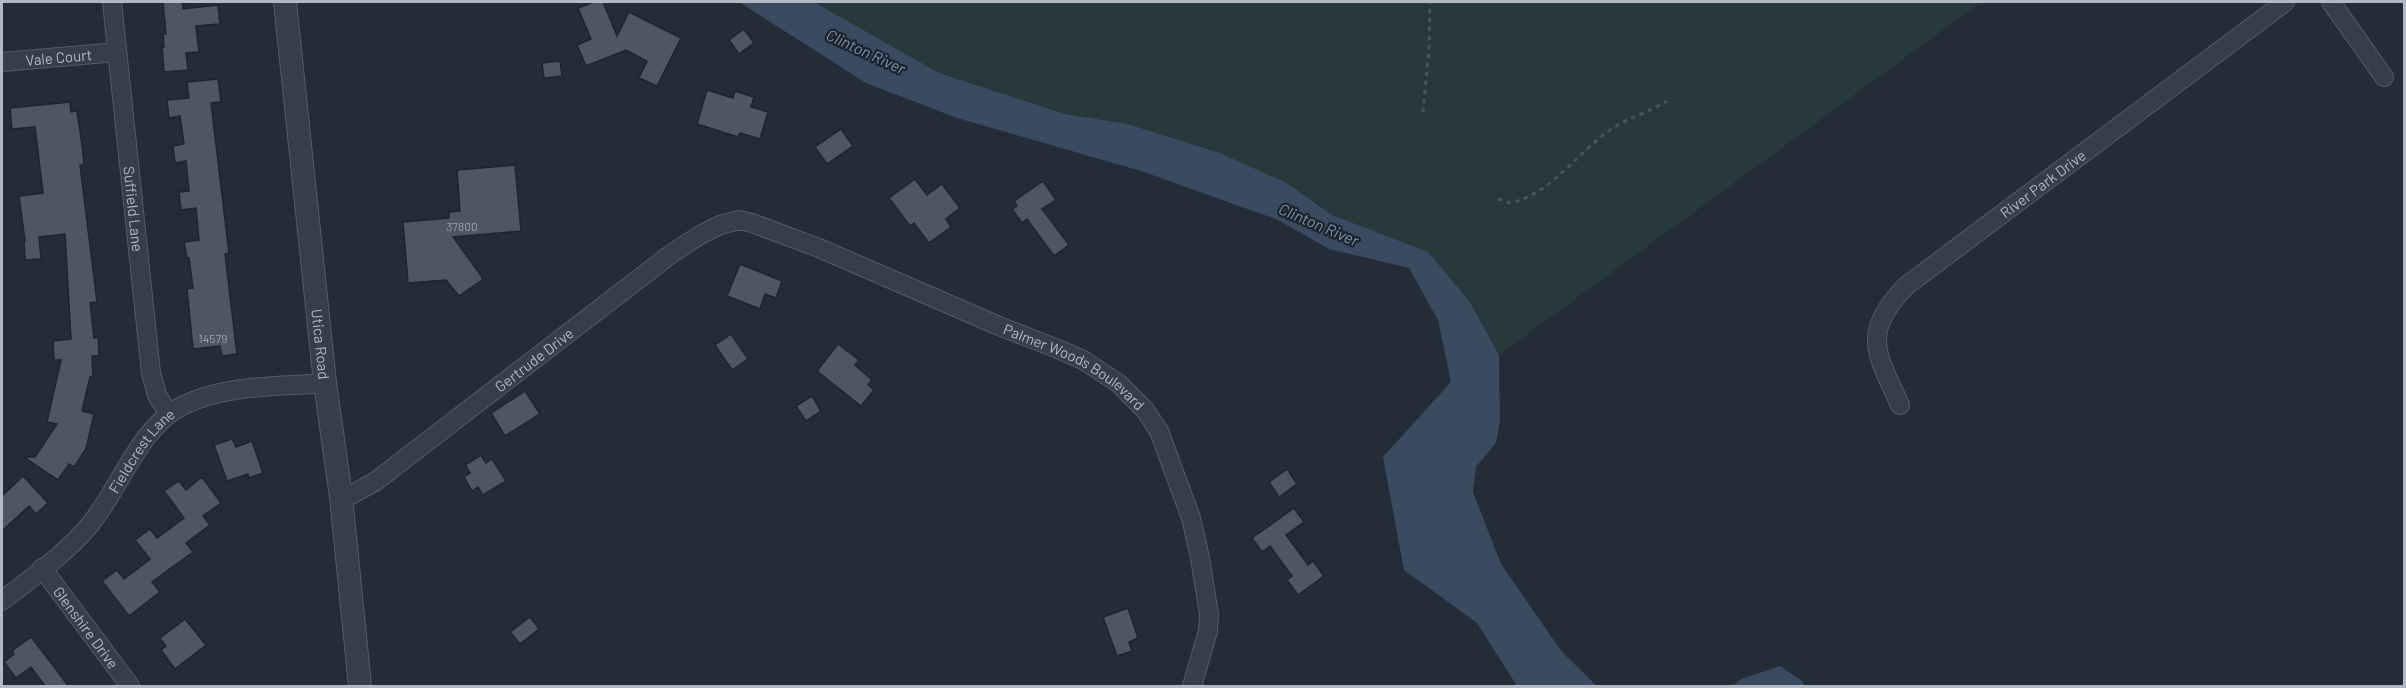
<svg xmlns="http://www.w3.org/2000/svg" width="2406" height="688" font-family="Barlow,sans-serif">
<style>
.green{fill:#27393a}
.water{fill:#3a4a60}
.building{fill:#4c5664;stroke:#1e252f;stroke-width:1.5}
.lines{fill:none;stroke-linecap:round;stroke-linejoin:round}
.minor-casing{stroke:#555c66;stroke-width:20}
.tertiary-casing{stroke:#555c66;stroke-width:24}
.path{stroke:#455658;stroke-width:3;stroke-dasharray:4.5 4.5;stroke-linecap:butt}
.minor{stroke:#373e49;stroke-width:18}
.tertiary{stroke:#373e49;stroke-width:22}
.labels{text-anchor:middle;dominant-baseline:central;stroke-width:4.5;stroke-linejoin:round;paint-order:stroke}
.number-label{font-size:12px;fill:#98a0ad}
.street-label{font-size:15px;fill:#b2b9c5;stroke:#1c232d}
.water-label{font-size:16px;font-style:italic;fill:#7c90aa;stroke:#1c232d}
</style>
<rect width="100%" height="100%" fill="#242c38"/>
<!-- green -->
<polygon class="green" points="814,2 1981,2 1499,355 1470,302 1364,228 1332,215 1285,182 1220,153 1128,124 1065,114 939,73"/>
<!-- water -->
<g class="water">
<polygon points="739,2 814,2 939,73 1065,114 1128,124 1220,153 1285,182 1332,215 1428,252 1470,302 1499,355 1500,420 1496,443 1476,467 1473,492 1501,564 1562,652 1597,686 1517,686 1477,623 1404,570 1383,457 1451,382 1438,320 1409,268 1329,249 1278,220 1141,171 957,118 866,83"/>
<polygon points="1780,666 1801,680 1805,686 1733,686 1741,679"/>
</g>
<!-- building -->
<g class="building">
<polygon points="163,2 182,2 183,9 218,5 220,24 196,26 199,52 186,53 188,70 164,72 162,47 164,47 163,34 166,34"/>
<polygon points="594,2 603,2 617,36 629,12 681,38 657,86 639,78 647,61 626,50 586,66 577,45 591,39 578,8"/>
<polygon points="744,29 754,43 739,54 729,40"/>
<polygon points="560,61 562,76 544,78 542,63"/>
<polygon points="218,79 221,102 211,103 229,253 225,254 237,354 222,356 220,346 193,349 187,289 193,288 189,258 187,258 184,242 199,240 196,208 181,210 179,192 189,191 186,161 175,163 173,146 184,144 180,116 169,118 167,100 189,98 187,82"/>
<polygon points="707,90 733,98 735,91 754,97 751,107 768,112 760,139 740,133 738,137 697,124"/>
<polygon points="70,102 71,112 77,111 82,145 84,164 80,165 97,302 90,303 94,338 98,337 99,356 92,356 93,377 90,377 82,411 94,414 86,449 74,467 69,464 58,480 24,457 35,457 57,424 47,422 61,360 54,360 53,341 71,339 65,234 39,237 41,259 25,260 24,242 25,241 19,196 43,193 35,127 12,129 10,108"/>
<polygon points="841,129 853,146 827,164 815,147"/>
<polygon points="515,165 521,231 453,237 482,277 482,280 459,296 446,280 408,283 403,222 449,218 449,212 460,211 457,170"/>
<polygon points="915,179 927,195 942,184 960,208 946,219 951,227 929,243 914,223 910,226 889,198"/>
<polygon points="1043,181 1056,200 1042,209 1069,245 1054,256 1027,219 1022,223 1012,209 1017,206 1014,201"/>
<polygon points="740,264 782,281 776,298 765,294 760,309 727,296"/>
<polygon points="731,334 748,359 732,370 715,345"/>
<polygon points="838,344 859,360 855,365 872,380 868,385 874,390 861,406 817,371"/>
<polygon points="525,391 540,414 505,436 491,413"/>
<polygon points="812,396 821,411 806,421 796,406"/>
<polygon points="232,439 236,447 252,441 263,473 249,478 248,474 227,481 214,445"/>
<polygon points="481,455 486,463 492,459 506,481 483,495 478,487 472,491 464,477 470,473 465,465"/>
<polygon points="1287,469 1297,484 1279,497 1269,482"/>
<polygon points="23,476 48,503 36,514 29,506 2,531 2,496"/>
<polygon points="202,477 221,503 203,516 210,525 186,543 193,552 152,582 160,592 129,616 102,581 117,570 124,579 150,559 135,540 150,529 157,538 184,518 164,491 179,481 186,490"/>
<polygon points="1294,508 1304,522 1286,535 1308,565 1313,561 1324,576 1298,595 1287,580 1292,576 1270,546 1262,552 1252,538"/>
<polygon points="1128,608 1138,638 1129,642 1132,651 1117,656 1103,617"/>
<polygon points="530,617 539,629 520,644 510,632"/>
<polygon points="185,619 206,645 175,669 161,650 166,646 160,638"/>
<polygon points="31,637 52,664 69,687 46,687 31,667 16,678 4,662 14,654 12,651"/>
</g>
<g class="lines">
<!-- minor casing -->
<g class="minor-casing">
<g id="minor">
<path id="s1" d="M 112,2 L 151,373 L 157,395 L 168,413"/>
<polyline points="2331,2 2384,77"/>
<path id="s2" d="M 2,62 L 117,52"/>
<path id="s3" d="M 1900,405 C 1876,352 1861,334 1906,286 L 2285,2"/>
<path id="s4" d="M 341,497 L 351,495 L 376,481 L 671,254 L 700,235 L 720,225 L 739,220 L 752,223 L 819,248 L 999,326 L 1058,349 L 1083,360 L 1118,383 L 1145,410 L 1159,431 L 1191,518 L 1200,558 L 1209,614 L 1208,631 L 1192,686"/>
<path id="s5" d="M 42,568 L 130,686"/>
<path id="s6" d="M 2,601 C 30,579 65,554 88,527 C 119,491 139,427 182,406 C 225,384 278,387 325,383"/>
</g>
</g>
<!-- tertiary casing -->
<g class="tertiary-casing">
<g id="tertiary">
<path id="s7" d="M 285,2 L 325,383 L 341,497 L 360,686"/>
</g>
</g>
<!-- path -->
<g class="path">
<polyline points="1423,112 1429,48 1430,2"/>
<path d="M 1498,199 L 1510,203 C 1552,194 1578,151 1613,128 C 1630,117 1649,112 1667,101"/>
</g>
<!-- minor -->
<use href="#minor" class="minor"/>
<!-- tertiary -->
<use href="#tertiary" class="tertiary"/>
</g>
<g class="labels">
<!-- number labels -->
<g class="number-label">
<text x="462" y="226">37800</text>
<text x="213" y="338">14579</text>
</g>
<!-- street labels -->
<g class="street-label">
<text stroke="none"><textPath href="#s2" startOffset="57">Vale Court</textPath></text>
<text stroke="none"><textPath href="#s3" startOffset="303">River Park Drive</textPath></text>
<text stroke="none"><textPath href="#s1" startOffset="208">Suffield Lane</textPath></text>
<text stroke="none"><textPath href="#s7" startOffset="344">Utica Road</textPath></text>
<text stroke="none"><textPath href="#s4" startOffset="238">Gertrude Drive</textPath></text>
<text stroke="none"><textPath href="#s4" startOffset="855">Palmer Woods Boulevard</textPath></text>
<text stroke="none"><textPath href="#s6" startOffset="207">Fieldcrest Lane</textPath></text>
<text stroke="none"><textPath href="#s5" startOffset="74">Glenshire Drive</textPath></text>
</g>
<!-- water labels -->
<g class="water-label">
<text transform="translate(866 51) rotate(25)">Clinton River</text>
<text transform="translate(1319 224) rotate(23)">Clinton River</text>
</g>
</g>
<!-- border -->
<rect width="2406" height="688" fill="none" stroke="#b2b9c5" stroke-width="6"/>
</svg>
